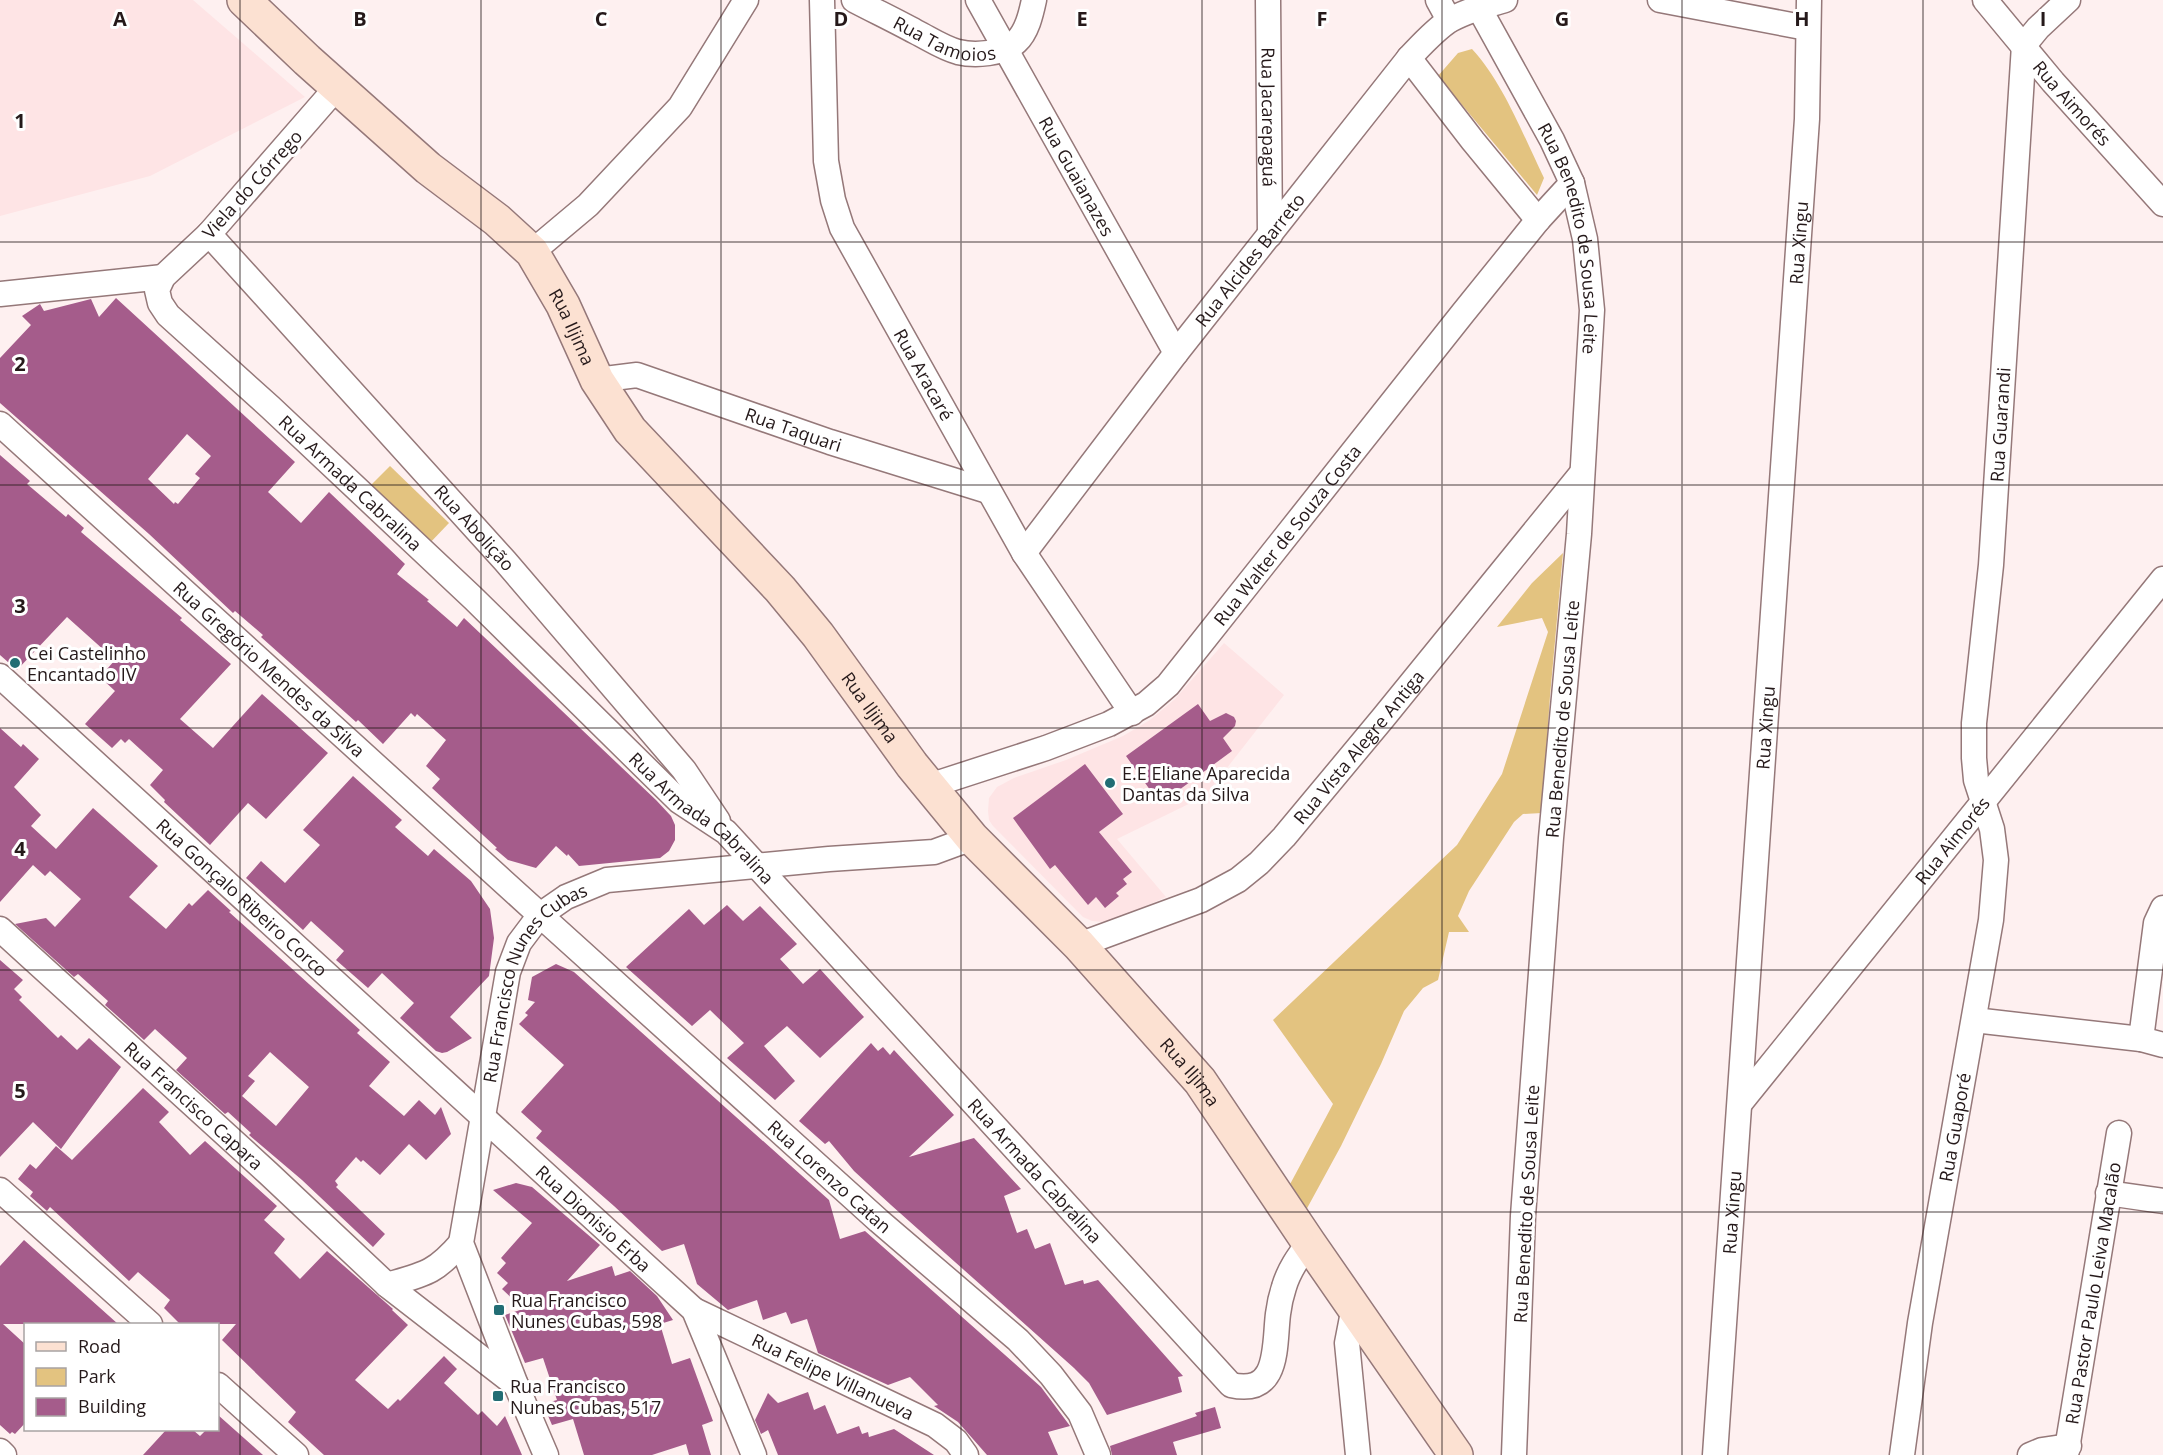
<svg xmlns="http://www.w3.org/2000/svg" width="2163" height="1455" font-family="'Open Sans',sans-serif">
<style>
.built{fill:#fee4e5}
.green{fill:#e3c380}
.building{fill:#a55c8b;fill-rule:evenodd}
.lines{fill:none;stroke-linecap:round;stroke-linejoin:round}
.minor-casing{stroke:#957879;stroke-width:27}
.secondary-casing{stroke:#957879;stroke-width:36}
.minor{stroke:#fff;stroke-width:24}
.secondary{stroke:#fce1d2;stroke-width:33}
.grid{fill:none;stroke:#25191a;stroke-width:1.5;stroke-opacity:0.55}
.poi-dot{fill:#226d74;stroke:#fff;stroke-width:2}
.labels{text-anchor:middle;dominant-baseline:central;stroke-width:6;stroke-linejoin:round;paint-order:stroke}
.street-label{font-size:18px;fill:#25191a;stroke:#fff}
.poi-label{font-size:18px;fill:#25191a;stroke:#fff;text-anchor:start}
.grid-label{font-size:20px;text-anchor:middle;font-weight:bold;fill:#25191a;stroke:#fff;stroke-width:6;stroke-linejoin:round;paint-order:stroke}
</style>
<rect width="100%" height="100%" fill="#fef0f0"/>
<!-- built -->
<g class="built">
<polygon points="0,0 193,0 305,97 150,176 0,216"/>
<polygon points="1224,643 1284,695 1205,796 1117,839 1166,897 1130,913 1103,922 1092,921 1083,917 993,826 989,820 988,811 989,798 997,787 1014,778 1066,760 1123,736 1150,720 1175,699"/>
</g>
<!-- green -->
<g class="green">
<path d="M 1472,49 C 1503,82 1524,137 1544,178 L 1537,195 L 1438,76 L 1458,53 Z"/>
<polygon points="390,466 449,523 426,547 367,489"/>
<polygon points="1563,553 1550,696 1542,813 1523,814 1514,822 1469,891 1458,916 1469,932 1449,932 1438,980 1423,988 1404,1011 1381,1064 1341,1146 1305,1212 1288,1188 1333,1104 1273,1020 1457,845 1502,774 1548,632 1542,618 1497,627 1532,583"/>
</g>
<!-- building -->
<g class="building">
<path d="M 116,298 L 295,462 L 268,492 L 301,523 L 329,492 L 405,564 L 397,574 L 429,600 L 427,601 L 457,627 L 464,618 L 656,800 L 671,816 L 675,825 L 675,840 L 669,851 L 660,858 L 579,866 L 568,854 L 567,856 L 556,846 L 536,868 L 508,860 L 495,849 L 497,848 L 432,788 L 440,779 L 426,766 L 446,740 L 417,714 L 415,717 L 411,713 L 383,744 L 358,720 L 356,722 L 261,637 L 263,635 L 235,611 L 233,613 L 149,534 L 0,403 L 0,358 L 31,325 L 22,316 L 40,304 L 44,311 L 91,299 L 99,317 ZM 187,434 L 211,456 L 195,474 L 200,478 L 178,504 L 175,502 L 174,504 L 148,479 Z"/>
<polygon points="0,455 30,481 27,484 66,517 68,514 84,528 81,532 182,618 180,620 231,664 180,719 213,748 262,694 328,753 266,819 248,803 210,845 164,802 165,800 150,785 163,770 129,739 125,743 121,739 112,748 85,724 115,691 100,677 115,660 67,617 17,670 0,655"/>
<polygon points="1198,704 1210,721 1226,713 1234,717 1236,721 1235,726 1223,738 1232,751 1160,804 1126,756"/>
<path d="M 0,728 L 21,747 L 23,744 L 39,759 L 14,787 L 41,815 L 31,826 L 56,849 L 93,808 L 158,866 L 129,897 L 166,929 L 189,903 L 192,906 L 208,890 L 231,911 L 229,912 L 360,1030 L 357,1033 L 390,1062 L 369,1086 L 404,1116 L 419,1100 L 435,1115 L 441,1107 L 451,1134 L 426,1160 L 409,1144 L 380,1175 L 363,1160 L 361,1162 L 356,1157 L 335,1181 L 338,1185 L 336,1187 L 385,1234 L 373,1247 L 302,1180 L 249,1135 L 251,1133 L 228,1112 L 225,1114 L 176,1070 L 187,1058 L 155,1029 L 144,1040 L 105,1005 L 108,1001 L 78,974 L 74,977 L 15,924 L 46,918 L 55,927 L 81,899 L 50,871 L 45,876 L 33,865 L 0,902 ZM 270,1052 L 309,1087 L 276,1126 L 242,1096 L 255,1081 L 248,1076 Z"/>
<polygon points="1085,764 1123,814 1099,832 1132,872 1123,879 1127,884 1116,893 1119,896 1105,908 1096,897 1088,905 1055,865 1050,869 1013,818"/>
<polygon points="353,776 402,820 395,827 428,856 434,849 471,881 490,909 494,938 489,976 450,1017 472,1038 447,1052 442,1053 436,1051 400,1018 414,1003 382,973 368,988 336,960 344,951 311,921 303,930 246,878 261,861 285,883 320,845 303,830"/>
<polygon points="727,905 743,921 760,906 797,944 780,959 803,984 820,969 864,1017 820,1058 787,1026 764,1046 795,1081 775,1100 727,1058 744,1043 710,1010 692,1026 626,967 689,909 704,925"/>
<polygon points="0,960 23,980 14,989 22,997 19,1000 58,1038 61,1035 77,1050 89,1038 121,1067 61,1149 33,1122 0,1157"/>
<polygon points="556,964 574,972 829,1200 840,1239 865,1231 1041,1387 1070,1426 1048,1432 1058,1455 987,1455 958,1422 934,1406 938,1405 910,1377 888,1385 818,1353 807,1319 791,1324 786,1312 763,1320 757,1300 728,1310 697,1284 684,1244 662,1251 614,1206 536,1138 542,1131 521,1112 564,1065 519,1024 528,1015 525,1013 535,1002 528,1000 532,977"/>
<polygon points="871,1043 878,1051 883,1047 890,1055 894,1050 954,1115 909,1157 974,1138 1021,1189 1004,1196 1017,1233 1027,1229 1035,1249 1050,1243 1065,1285 1083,1280 1084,1284 1098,1280 1183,1376 1178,1377 1182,1392 1107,1415 1089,1383 1074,1368 891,1205 854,1171 829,1141 825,1144 799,1121"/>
<polygon points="143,1088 169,1112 159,1122 190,1155 205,1141 277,1206 264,1220 285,1239 274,1253 300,1279 327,1251 393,1309 392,1310 408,1325 355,1380 388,1409 398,1399 400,1401 444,1356 457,1369 444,1383 478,1415 482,1411 497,1426 505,1416 522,1455 324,1455 288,1422 296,1412 222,1340 236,1324 180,1324 164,1308 170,1300 138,1272 129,1281 50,1207 47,1211 30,1196 33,1192 18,1179 30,1164 36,1169 56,1146 72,1160"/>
<polygon points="516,1183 532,1187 600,1245 567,1281 612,1266 615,1276 630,1271 657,1296 673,1320 660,1324 672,1364 690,1358 713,1421 702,1425 711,1455 689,1455 686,1444 652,1455 584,1455 573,1419 552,1425 543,1404 557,1400 543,1358 525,1363 505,1315 523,1309 502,1289 508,1283 497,1273 506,1263 501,1258 532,1223 493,1190"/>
<polygon points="24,1240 118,1324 3,1324 26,1345 26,1422 15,1434 12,1432 10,1434 0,1425 0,1266"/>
<polygon points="808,1392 814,1410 825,1405 837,1434 859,1426 862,1434 868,1432 869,1437 894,1429 934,1455 778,1455 768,1430 761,1434 755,1420 768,1393 778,1403"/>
<polygon points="1215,1407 1221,1428 1173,1442 1177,1455 1112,1455 1110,1446 1197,1416 1195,1413"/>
<polygon points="218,1415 263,1455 143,1455 166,1430 193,1430 200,1436 206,1430 218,1430"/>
</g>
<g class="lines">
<!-- minor casing -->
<g class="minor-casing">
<g id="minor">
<path id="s1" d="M 822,0 L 826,161 L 833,200 L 842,228 L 1024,553 L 1132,713"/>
<path id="s2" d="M 854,0 C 875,11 896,21 916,32 C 930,39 943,48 958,52 C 975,56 1003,54 1016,42 C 1027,32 1031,14 1034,0"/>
<path id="s3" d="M 978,0 L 1176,353"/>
<path id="s4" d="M 1268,0 L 1270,235"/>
<polyline points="1438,0 1449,20"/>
<polyline points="1660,0 1807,28"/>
<path id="s5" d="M 1985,0 L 2053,82 L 2163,204"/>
<path id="s6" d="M 1479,8 L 1552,140 L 1572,183 L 1585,239 L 1592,310 L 1579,534 L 1551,838 L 1523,1216 L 1514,1455"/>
<polyline points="2024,45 2038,28 2068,0"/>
<polyline points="1409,58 1473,141 1538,220"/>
<path id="s7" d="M 337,87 L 209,234 L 163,277 L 157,290 L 160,303 L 168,315 L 270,407 L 473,598 L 679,801 L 726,832 L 1231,1385 C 1280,1396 1274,1346 1278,1314 C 1279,1306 1281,1296 1284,1287 C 1289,1270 1298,1257 1309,1243"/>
<path id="s8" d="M 209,234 L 505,561 L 684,770 L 718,821"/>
<polyline points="532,252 588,205 680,107 746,0"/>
<polyline points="0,294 163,277"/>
<path id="s9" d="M 597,380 L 637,375 L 830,442 L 988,491"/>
<path id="s10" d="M 0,424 L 540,915 L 879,1221 L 1018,1340 L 1051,1375 L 1080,1413 L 1098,1455"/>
<path id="s11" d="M 1024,553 L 1176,353 L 1409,58 C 1421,45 1433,32 1447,22 C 1464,11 1486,6 1505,0"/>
<path id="s12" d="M 0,676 L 694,1310 L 754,1455"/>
<path id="s13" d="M 929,786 L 1046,748 L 1109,724 L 1146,704 L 1168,685 L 1463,313 L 1538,220 L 1572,183"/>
<path id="s14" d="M 0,929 L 268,1173 L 387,1285 L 516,1385"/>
<path id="s15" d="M 1079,945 L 1201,900 L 1238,880 L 1259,863 L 1284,837 L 1383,718 L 1582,473"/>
<polyline points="1974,1020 2141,1039 2163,1045"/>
<polyline points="2141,1039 2156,923 2163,908"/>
<path id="s16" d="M 1741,1102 L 2163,579"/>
<polyline points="0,1190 150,1324"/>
<polyline points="2108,1193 2163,1201"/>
<path d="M 387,1285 C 425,1274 435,1273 461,1243"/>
<polyline points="1354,1307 1347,1343 1358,1455"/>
<path id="s17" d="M 694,1310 L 935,1425 L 956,1441 L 966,1455"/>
<polyline points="218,1385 296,1455"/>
<polyline points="0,1451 4,1455"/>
<path id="s18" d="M 546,1455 L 516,1385 L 461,1243 L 508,972 L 519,943 L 540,915 L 566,897 L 607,880 L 829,859 L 934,852 L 972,838"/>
<path id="s19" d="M 1715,1455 L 1807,119 L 1809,0"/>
<path id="s20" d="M 1902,1455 L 1920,1323 L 1991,920 L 1996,860 L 1992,829 L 1976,780 L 1974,758 L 1974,723 L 1991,565 L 2024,45"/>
<polyline points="2030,1455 2042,1450 2069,1446"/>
<path id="s21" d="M 2066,1455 L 2119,1133"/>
</g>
</g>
<!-- secondary casing -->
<g class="secondary-casing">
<g id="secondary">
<path id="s22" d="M 244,0 L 307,60 L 428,168 L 497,220 L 532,252 L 563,305 L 597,380 L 630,430 L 780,589 L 818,635 L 912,765 L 972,838 L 1079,945 L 1200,1081 L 1309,1243 L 1456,1455"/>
</g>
</g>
<!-- minor -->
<use href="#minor" class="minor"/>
<!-- secondary -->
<use href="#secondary" class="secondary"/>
</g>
<!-- grid -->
<path class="grid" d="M 240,0 L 240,1455M 481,0 L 481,1455M 721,0 L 721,1455M 961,0 L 961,1455M 1202,0 L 1202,1455M 1442,0 L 1442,1455M 1682,0 L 1682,1455M 1923,0 L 1923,1455M 0,242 L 2163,242M 0,485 L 2163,485M 0,728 L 2163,728M 0,970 L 2163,970M 0,1212 L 2163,1212"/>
<!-- markers -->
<g class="poi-dot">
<circle cx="15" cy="663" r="6"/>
<circle cx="1110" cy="783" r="6"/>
<rect x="493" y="1304" width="12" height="12" rx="3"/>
<rect x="492" y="1390" width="12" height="12" rx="3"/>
</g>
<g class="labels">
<!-- street labels -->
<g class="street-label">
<text stroke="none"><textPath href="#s2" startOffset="100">Rua Tamoios</textPath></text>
<text stroke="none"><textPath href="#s5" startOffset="135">Rua Aimorés</textPath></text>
<text stroke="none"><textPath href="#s4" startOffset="117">Rua Jacarepaguá</textPath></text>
<text stroke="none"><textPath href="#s3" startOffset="202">Rua Guaianazes</textPath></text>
<text transform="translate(252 184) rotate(-48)">Viela do Córrego</text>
<text stroke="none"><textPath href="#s6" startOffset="252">Rua Benedito de Sousa Leite</textPath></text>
<text stroke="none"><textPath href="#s19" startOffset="1215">Rua Xingu</textPath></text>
<text stroke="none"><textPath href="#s11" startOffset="370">Rua Alcides Barreto</textPath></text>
<text stroke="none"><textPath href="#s22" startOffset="468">Rua Iljima</textPath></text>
<text stroke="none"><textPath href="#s1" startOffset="398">Rua Aracaré</textPath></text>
<text stroke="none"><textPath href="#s20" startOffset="1042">Rua Guarandi</textPath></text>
<text stroke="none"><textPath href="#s9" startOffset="206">Rua Taquari</textPath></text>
<text stroke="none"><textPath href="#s7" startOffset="548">Rua Armada Cabralina</textPath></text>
<text stroke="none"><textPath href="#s8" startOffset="396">Rua Abolição</textPath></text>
<text stroke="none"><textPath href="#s13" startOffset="453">Rua Walter de Souza Costa</textPath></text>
<text stroke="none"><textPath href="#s10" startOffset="364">Rua Gregório Mendes da Silva</textPath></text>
<text stroke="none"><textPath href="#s22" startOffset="954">Rua Iljima</textPath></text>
<text transform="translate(1562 719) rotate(-85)">Rua Benedito de Sousa Leite</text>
<text stroke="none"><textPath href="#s19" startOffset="729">Rua Xingu</textPath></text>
<text stroke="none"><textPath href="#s15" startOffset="352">Rua Vista Alegre Antiga</textPath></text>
<text stroke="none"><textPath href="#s7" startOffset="1034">Rua Armada Cabralina</textPath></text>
<text stroke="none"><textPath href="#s16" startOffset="336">Rua Aimorés</textPath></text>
<text stroke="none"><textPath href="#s12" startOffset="328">Rua Gonçalo Ribeiro Corco</textPath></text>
<text stroke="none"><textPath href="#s18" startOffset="507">Rua Francisco Nunes Cubas</textPath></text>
<text stroke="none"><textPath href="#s22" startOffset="1440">Rua Iljima</textPath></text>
<text stroke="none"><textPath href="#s14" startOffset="262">Rua Francisco Capara</textPath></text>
<text stroke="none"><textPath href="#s20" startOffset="332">Rua Guaporé</textPath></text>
<text stroke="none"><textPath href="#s7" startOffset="1520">Rua Armada Cabralina</textPath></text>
<text stroke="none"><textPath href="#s10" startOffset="1120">Rua Lorenzo Catan</textPath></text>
<text transform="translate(1526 1204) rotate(-87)">Rua Benedito de Sousa Leite</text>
<text stroke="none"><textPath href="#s19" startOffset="243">Rua Xingu</textPath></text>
<text stroke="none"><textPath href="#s12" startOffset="804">Rua Dionisio Erba</textPath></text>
<text stroke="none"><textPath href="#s21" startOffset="164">Rua Pastor Paulo Leiva Macalão</textPath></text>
<text stroke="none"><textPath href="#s17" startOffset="154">Rua Felipe Villanueva</textPath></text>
</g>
<!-- poi labels -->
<g class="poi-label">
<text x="27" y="653">Cei Castelinho<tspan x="27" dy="21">Encantado IV</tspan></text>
<text x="1122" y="773">E.E Eliane Aparecida<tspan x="1122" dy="21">Dantas da Silva</tspan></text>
<text x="511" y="1300">Rua Francisco<tspan x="511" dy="21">Nunes Cubas, 598</tspan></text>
<text x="510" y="1386">Rua Francisco<tspan x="510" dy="21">Nunes Cubas, 517</tspan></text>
</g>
</g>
<g class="grid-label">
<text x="120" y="26">A</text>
<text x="360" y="26">B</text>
<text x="601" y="26">C</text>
<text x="841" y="26">D</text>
<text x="1082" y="26">E</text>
<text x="1322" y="26">F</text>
<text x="1562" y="26">G</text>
<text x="1802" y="26">H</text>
<text x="2043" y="26">I</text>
<text x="20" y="128">1</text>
<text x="20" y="371">2</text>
<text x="20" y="613">3</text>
<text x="20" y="856">4</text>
<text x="20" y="1098">5</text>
</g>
<!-- legend -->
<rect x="24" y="1323" width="195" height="108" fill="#ffffff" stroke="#a8a3a3" stroke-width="1.5"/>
<rect x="36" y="1342" width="30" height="9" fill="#fce1d2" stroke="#a8a3a3" stroke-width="1.5"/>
<text x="78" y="1353" font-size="18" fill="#25191a">Road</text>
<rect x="36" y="1368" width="30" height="18" fill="#e3c380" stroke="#a8a3a3" stroke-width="1.5"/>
<text x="78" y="1383" font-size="18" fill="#25191a">Park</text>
<rect x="36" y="1398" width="30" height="18" fill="#a55c8b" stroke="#a8a3a3" stroke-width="1.5"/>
<text x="78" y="1413" font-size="18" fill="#25191a">Building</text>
</svg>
